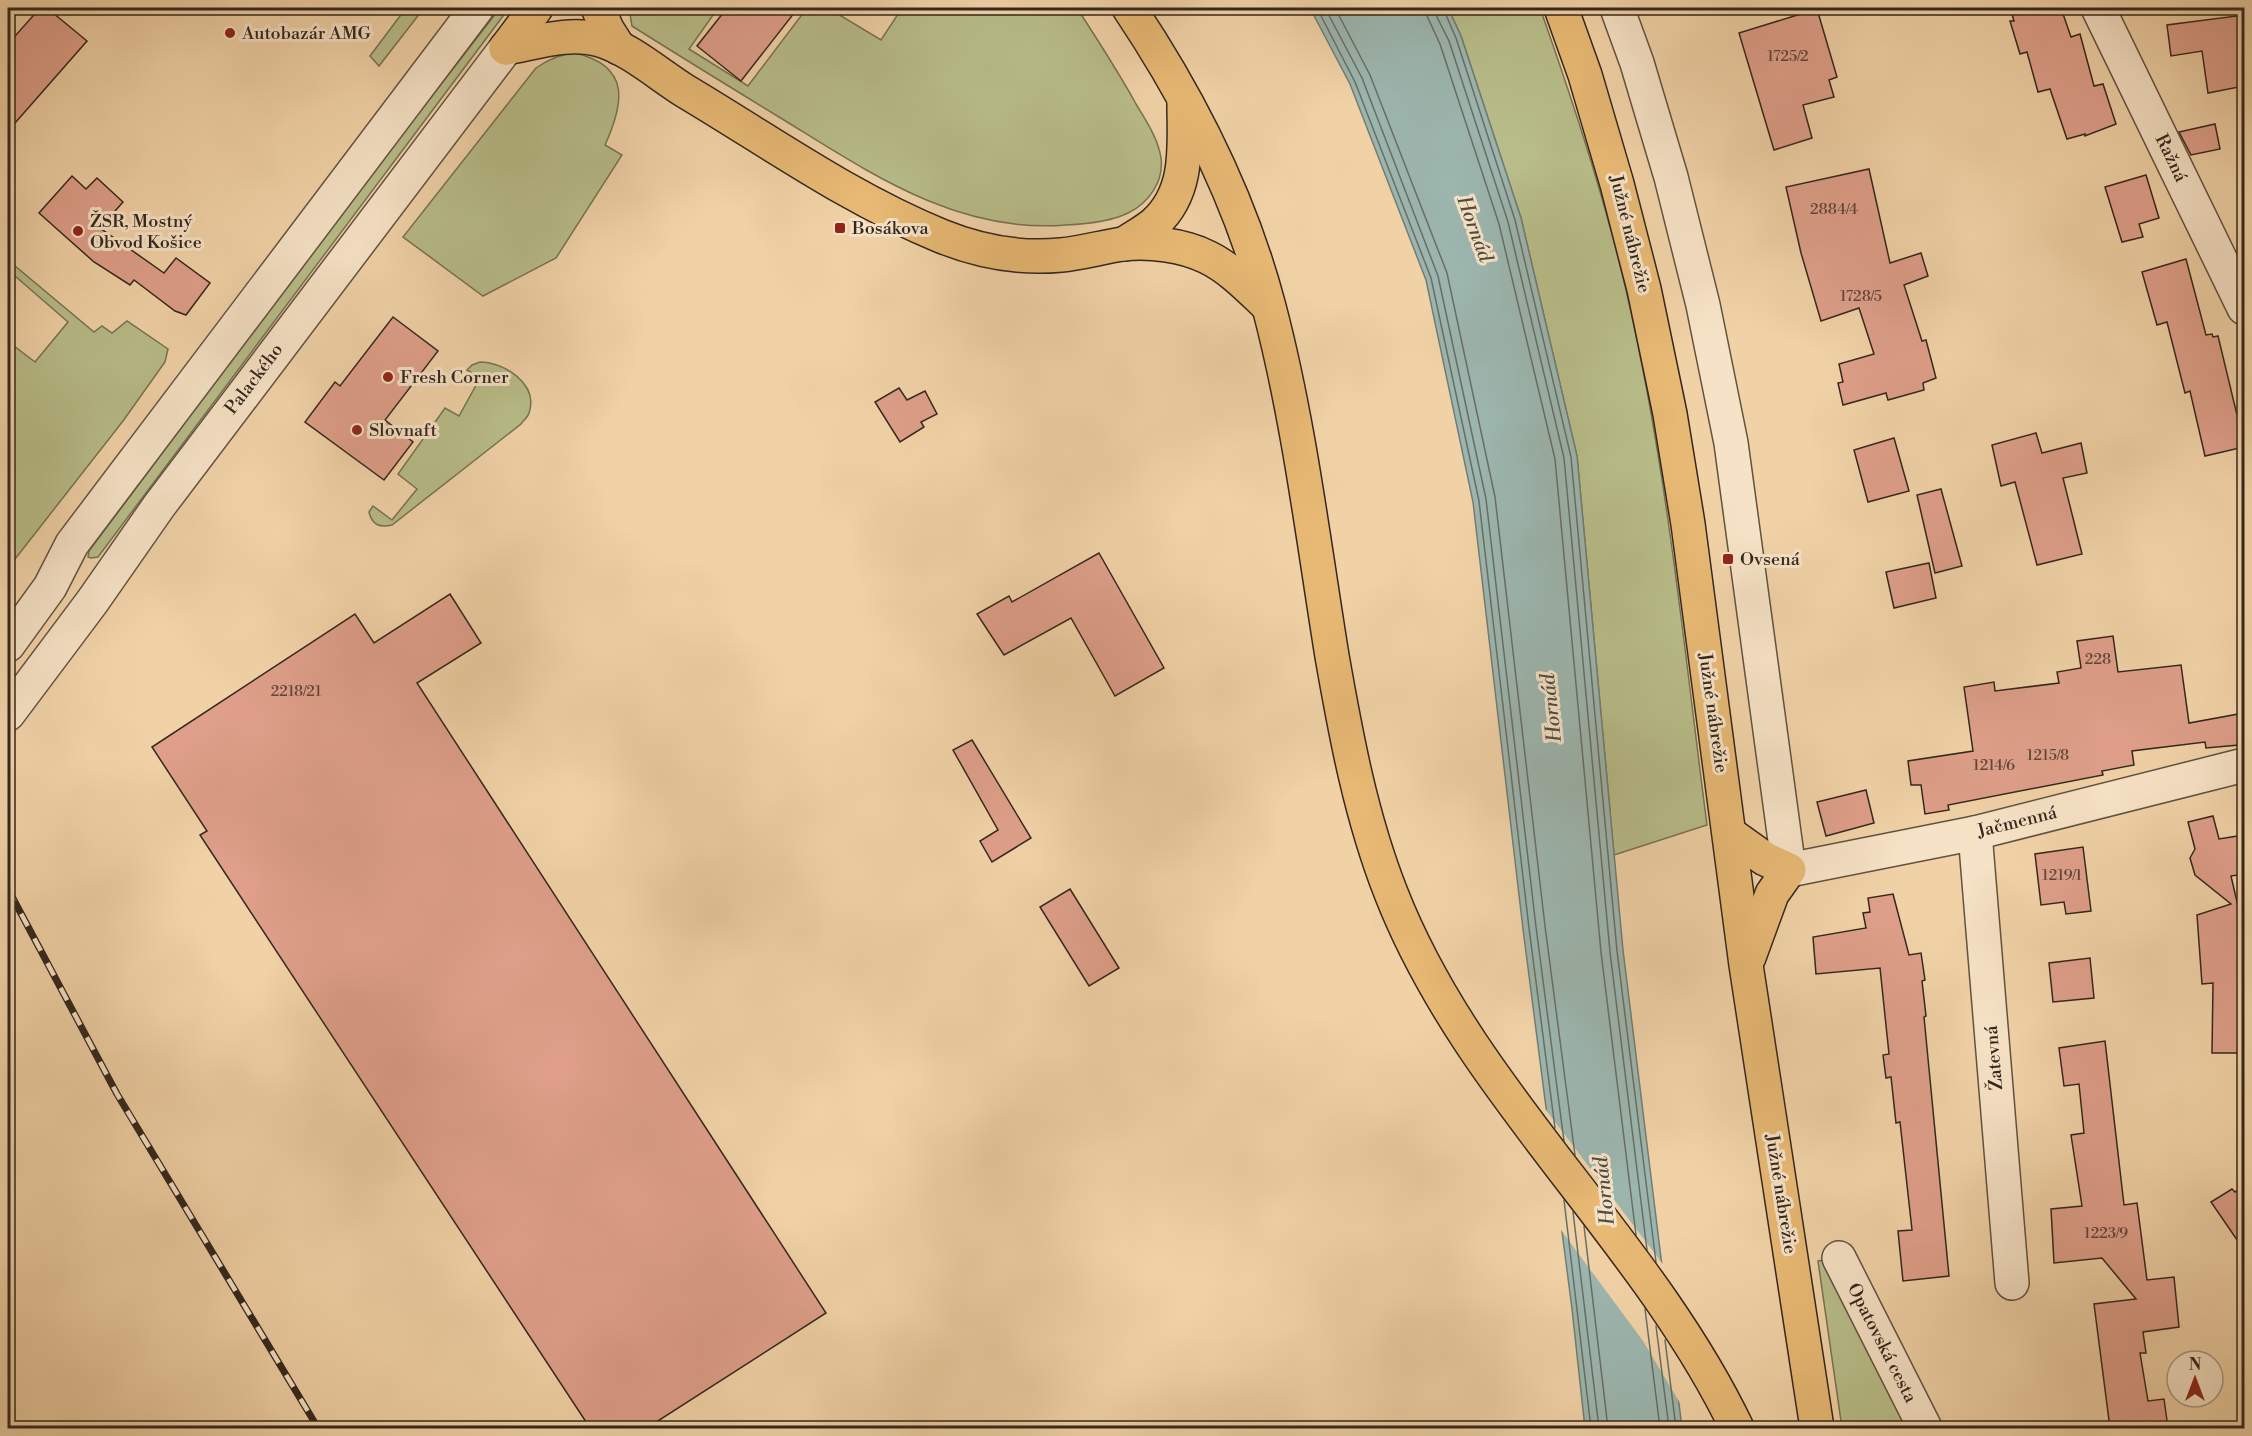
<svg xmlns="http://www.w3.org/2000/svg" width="2252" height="1436" font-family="'Libre Bodoni',serif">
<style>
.green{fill:#b8bd89;stroke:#767254;stroke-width:1.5}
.water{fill:#9cb6af;stroke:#727d75;stroke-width:1.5}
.pier{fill:#f1d2a7}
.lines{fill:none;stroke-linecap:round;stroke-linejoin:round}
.shore{stroke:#686e66;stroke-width:1.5}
.building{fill:#df9f8a;stroke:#33271e;stroke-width:1.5}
.minor-casing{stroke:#625240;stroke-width:36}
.major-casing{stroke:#33271e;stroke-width:36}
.highway-casing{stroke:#33271e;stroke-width:36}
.minor{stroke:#f6e2c6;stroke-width:33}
.major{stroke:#e8b974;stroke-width:33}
.highway{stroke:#e8b974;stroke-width:33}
.rail-casing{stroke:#33271e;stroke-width:7}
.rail{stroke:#f6e2c6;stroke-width:4.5;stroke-dasharray:14;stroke-linecap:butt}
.poi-dot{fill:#8f2418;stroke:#f6e2c6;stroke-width:2}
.labels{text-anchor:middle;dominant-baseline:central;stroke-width:6;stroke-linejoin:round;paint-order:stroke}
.number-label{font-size:15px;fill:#5e4539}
.poi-label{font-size:18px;fill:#33271e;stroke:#f6e2c6;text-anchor:start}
.street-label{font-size:18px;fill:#33271e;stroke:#f6e2c6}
.water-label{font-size:20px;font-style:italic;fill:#4d4b42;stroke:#f6e2c6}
</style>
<rect width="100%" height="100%" fill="#f1d2a7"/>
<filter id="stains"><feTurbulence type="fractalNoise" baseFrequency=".00333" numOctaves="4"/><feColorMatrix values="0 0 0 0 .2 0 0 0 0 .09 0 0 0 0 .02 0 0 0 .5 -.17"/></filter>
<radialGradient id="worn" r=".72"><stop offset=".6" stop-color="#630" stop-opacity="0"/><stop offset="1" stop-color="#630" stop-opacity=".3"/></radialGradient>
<!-- green -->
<g class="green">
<polygon points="406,8 424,8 379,66 370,56"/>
<polygon points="500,8 509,8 98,557 91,558 88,557 89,551 343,211"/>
<path d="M 629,8 L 718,8 L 689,49 L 748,86 L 807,8 L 828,8 L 881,40 L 902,8 L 1077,8 C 1097,39 1118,71 1136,104 C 1146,121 1158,138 1161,158 C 1164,181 1149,203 1128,213 C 1110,222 1087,224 1066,225 C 956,234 869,172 779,117 C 730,87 681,57 632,26 Z"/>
<path d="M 1448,8 L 1540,8 C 1576,110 1610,214 1633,321 C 1669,487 1685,657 1707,825 L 1614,855 L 1577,456 L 1521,218 L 1461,36 Z"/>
<path d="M 575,53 C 631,66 624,103 605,145 L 622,155 L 556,258 L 483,296 L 403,237 L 536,68 C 549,59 560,54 575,53 Z"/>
<polygon points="8,260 94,332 102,326 112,333 127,321 168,349 165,362 123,421 8,568 8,353 14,346 35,362 68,322 8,270"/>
<path d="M 480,362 C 504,362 539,384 529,413 C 528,417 523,421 521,424 L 392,525 C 380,528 372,525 369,512 L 373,506 L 392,520 L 417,489 L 398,474 L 445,408 L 459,416 L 480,378 L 467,370 L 472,365 Z"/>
<polygon points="1839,1258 1925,1428 1842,1428 1818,1261"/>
</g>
<!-- water -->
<polygon class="water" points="1310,8 1448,8 1461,36 1521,218 1577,456 1623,950 1682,1428 1585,1428 1572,1309 1523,929 1473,502 1426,280 1350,84"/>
<!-- pier -->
<polygon class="pier" points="1543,1106 1665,1267 1683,1408 1643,1341 1558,1226"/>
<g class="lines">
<!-- shore -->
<g class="shore">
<polyline points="1317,8 1355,82 1431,278 1479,501 1529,928 1555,1128"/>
<polyline points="1325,8 1362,78 1438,276 1486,499 1536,927 1564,1141"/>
<polyline points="1335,8 1370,75 1447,273 1495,497 1545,926 1575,1155"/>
<polyline points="1426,8 1427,16 1440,44 1499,224 1555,459 1601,952 1636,1235"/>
<polyline points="1435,8 1436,15 1449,41 1508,222 1564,458 1610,952 1647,1250"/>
<polyline points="1443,8 1456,38 1515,220 1571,457 1617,951 1656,1262"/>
<polyline points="1564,1200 1591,1428"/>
<polyline points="1573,1212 1599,1428"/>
<polyline points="1584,1226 1608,1428"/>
<polyline points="1645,1309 1660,1428"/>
<polyline points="1656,1326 1669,1428"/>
<polyline points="1665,1340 1676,1428"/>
</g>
</g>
<!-- building -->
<g class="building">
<polygon points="40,8 47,8 87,41 8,131 8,44"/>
<polygon points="727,8 798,8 741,81 697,46"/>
<polygon points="2010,8 2061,8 2071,37 2080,34 2094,86 2103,84 2116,124 2085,136 2085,134 2067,139 2050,89 2038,92 2027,52 2020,54 2010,21 2014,21"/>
<polygon points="1817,9 1837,77 1829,80 1834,97 1803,105 1812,138 1774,150 1739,33"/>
<polygon points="2244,15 2244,86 2208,93 2202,51 2171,56 2167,25"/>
<polygon points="2215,124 2220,149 2191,155 2179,132"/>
<polygon points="1869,169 1890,263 1921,253 1928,276 1904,285 1922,341 1926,340 1936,378 1923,383 1924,390 1888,400 1886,393 1843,405 1838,383 1843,382 1839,364 1874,354 1859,308 1821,321 1801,253 1786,187"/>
<polygon points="2146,175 2159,218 2139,224 2143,237 2122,242 2105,187"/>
<polygon points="72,176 86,189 97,178 123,202 100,228 164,273 176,258 210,283 186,315 175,311 134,280 130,285 94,262 39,213"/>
<polygon points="2186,259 2206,335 2212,334 2213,337 2218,336 2244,444 2244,447 2205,456 2190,391 2185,393 2167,322 2157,325 2142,272"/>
<polygon points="393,317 438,351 385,420 413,442 384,480 305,422 335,382 340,386"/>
<polygon points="899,388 907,400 925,391 937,414 921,422 924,427 900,442 875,402"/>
<polygon points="2036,433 2042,453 2081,443 2087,473 2063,478 2082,554 2037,565 2015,482 2001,486 1992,445"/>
<polygon points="1894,438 1909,491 1868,502 1854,450"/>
<polygon points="1941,489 1962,566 1935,573 1917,495"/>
<polygon points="1099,553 1164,668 1115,696 1071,618 1004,655 977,614 1009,596 1012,602"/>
<polygon points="1929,563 1936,598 1894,608 1886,572"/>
<polygon points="450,594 481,643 417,683 826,1313 647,1428 590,1428 200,835 207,831 152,747 355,614 374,643"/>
<polygon points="2113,636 2118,672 2181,665 2189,723 2244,713 2244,740 2239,741 2239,745 2206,748 2205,742 2132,751 2134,765 2102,771 2103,775 1948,805 1949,810 1925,814 1921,785 1911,785 1908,761 1973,751 1964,687 1994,682 1995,691 2059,683 2057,672 2081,668 2077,641"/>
<polygon points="972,740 1031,838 992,862 980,841 998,830 953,750"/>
<polygon points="1866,790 1874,823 1826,836 1817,802"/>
<polygon points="2213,816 2219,839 2244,835 2244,874 2231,876 2241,919 2244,961 2244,1053 2212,1053 2213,983 2202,984 2197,915 2231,904 2195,875 2190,858 2195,849 2188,822"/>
<polygon points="2083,847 2091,911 2066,914 2064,902 2041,905 2035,854"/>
<polygon points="1070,889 1119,968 1089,986 1040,907"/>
<polygon points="1893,894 1909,955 1921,953 1925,980 1922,981 1926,1016 1924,1017 1949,1276 1903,1281 1898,1231 1912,1230 1900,1122 1896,1123 1891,1077 1886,1078 1883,1055 1889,1054 1880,968 1816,974 1813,937 1866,928 1863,913 1870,912 1868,898"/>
<polygon points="2090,958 2094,998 2053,1002 2049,963"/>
<polygon points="2105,1041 2124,1205 2137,1203 2147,1280 2174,1277 2179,1327 2143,1332 2146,1353 2140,1353 2148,1401 2164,1399 2168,1428 2110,1428 2094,1304 2136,1299 2102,1258 2054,1263 2051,1209 2082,1206 2071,1135 2084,1133 2079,1084 2064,1086 2059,1048"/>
<polygon points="2244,1187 2244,1250 2211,1202 2232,1189 2235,1192"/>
</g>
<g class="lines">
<!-- minor casing -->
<g class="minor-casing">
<g id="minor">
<polyline points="1617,8 1637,63 1671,177 1703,305 1731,443 1789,870 1975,833 2244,765"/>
<polyline points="2098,8 2244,308"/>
<polyline points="8,645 50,587 72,544 477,8"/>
<polyline points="8,714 92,602 159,506 506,48"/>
<polyline points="1975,833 2012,1283"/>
<polyline points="1839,1258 1925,1428"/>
</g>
</g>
<!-- major casing -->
<g class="major-casing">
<polyline id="major" points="506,48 536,8"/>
</g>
<!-- highway casing -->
<g class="highway-casing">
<g id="highway">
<polyline points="598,8 607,29 619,48"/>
<path d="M 1129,8 C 1190,99 1241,200 1269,307 C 1299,421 1313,539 1332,656 C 1346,736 1361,817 1391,893 C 1469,1093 1645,1236 1737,1428"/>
<polyline points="1561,8 1585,75 1617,184 1644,289 1670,414 1688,524 1746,965 1817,1428"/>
<path d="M 506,48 C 535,43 570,31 600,40 C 630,49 658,74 685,91 C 769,141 850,199 941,236 C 978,251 1020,259 1061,255 C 1082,253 1102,247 1123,244 C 1149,241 1183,245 1207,257 C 1230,268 1249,288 1267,305"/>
<path d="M 1124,244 C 1134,237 1146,231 1155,223 C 1190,191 1184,145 1184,103"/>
<polyline points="1730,834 1765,859 1789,870 1772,894 1749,957"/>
</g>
</g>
<!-- minor -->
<use href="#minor" class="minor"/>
<!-- major -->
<use href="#major" class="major"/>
<!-- highway -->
<use href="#highway" class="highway"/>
<!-- rail casing -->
<g class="rail-casing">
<polyline id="rail" points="8,889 117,1094 318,1428"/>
</g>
<!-- rail -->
<use href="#rail" class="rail"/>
</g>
<!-- markers -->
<g class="poi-dot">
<circle cx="230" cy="33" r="6"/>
<rect x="834" y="222" width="12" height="12" rx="3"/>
<circle cx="78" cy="231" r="6"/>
<circle cx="388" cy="377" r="6"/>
<circle cx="357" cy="430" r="6"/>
<rect x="1722" y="553" width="12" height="12" rx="3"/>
</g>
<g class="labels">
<!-- number labels -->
<g class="number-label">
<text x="1788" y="56">1725/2</text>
<text x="1834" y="209">2884/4</text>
<text x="1861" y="296">1728/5</text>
<text x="2098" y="659">228</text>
<text x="296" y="691">2218/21</text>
<text x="2048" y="755">1215/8</text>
<text x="1994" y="765">1214/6</text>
<text x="2062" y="875">1219/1</text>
<text x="2106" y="1233">1223/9</text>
</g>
<!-- poi labels -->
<g class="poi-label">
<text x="242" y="33">Autobazár AMG</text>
<text x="90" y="221">ŽSR, Mostný<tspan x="90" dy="21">Obvod Košice</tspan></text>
<text x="852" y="228">Bosákova</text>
<text x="400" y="377">Fresh Corner</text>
<text x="369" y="430">Slovnaft</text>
<text x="1740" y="559">Ovsená</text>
</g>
<!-- street labels -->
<g class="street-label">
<text transform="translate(2171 158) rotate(64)">Ražná</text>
<text transform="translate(1630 234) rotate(76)">Južné nábrežie</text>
<text transform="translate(254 379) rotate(-53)">Palackého</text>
<text transform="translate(1713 713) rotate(82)">Južné nábrežie</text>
<text transform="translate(2017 822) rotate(-14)">Jačmenná</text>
<text transform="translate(1994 1058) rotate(-95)">Žatevná</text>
<text transform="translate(1781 1194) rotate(81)">Južné nábrežie</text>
<text transform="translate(1882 1343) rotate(63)">Opatovská cesta</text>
</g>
<!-- water labels -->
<g class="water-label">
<text transform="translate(1474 229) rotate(70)">Hornád</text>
<text transform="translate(1552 708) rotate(-96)">Hornád</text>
<text transform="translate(1605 1191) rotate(-96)">Hornád</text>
</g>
</g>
<!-- margin -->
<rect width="2252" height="1436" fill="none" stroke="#f1d2a7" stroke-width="30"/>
<rect x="9" y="9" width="2234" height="1418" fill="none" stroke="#33271e" stroke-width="3"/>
<rect x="15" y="15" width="2222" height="1406" fill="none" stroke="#33271e" stroke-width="1.5"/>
<!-- north arrow -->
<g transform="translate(2195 1379)"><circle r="28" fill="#f6e2c6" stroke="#a89783" stroke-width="1.5"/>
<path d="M0-4.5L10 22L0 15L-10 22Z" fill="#8f2418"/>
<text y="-9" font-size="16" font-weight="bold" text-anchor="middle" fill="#33271e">N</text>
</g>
<rect width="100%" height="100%" filter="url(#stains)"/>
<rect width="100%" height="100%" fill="url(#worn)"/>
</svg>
